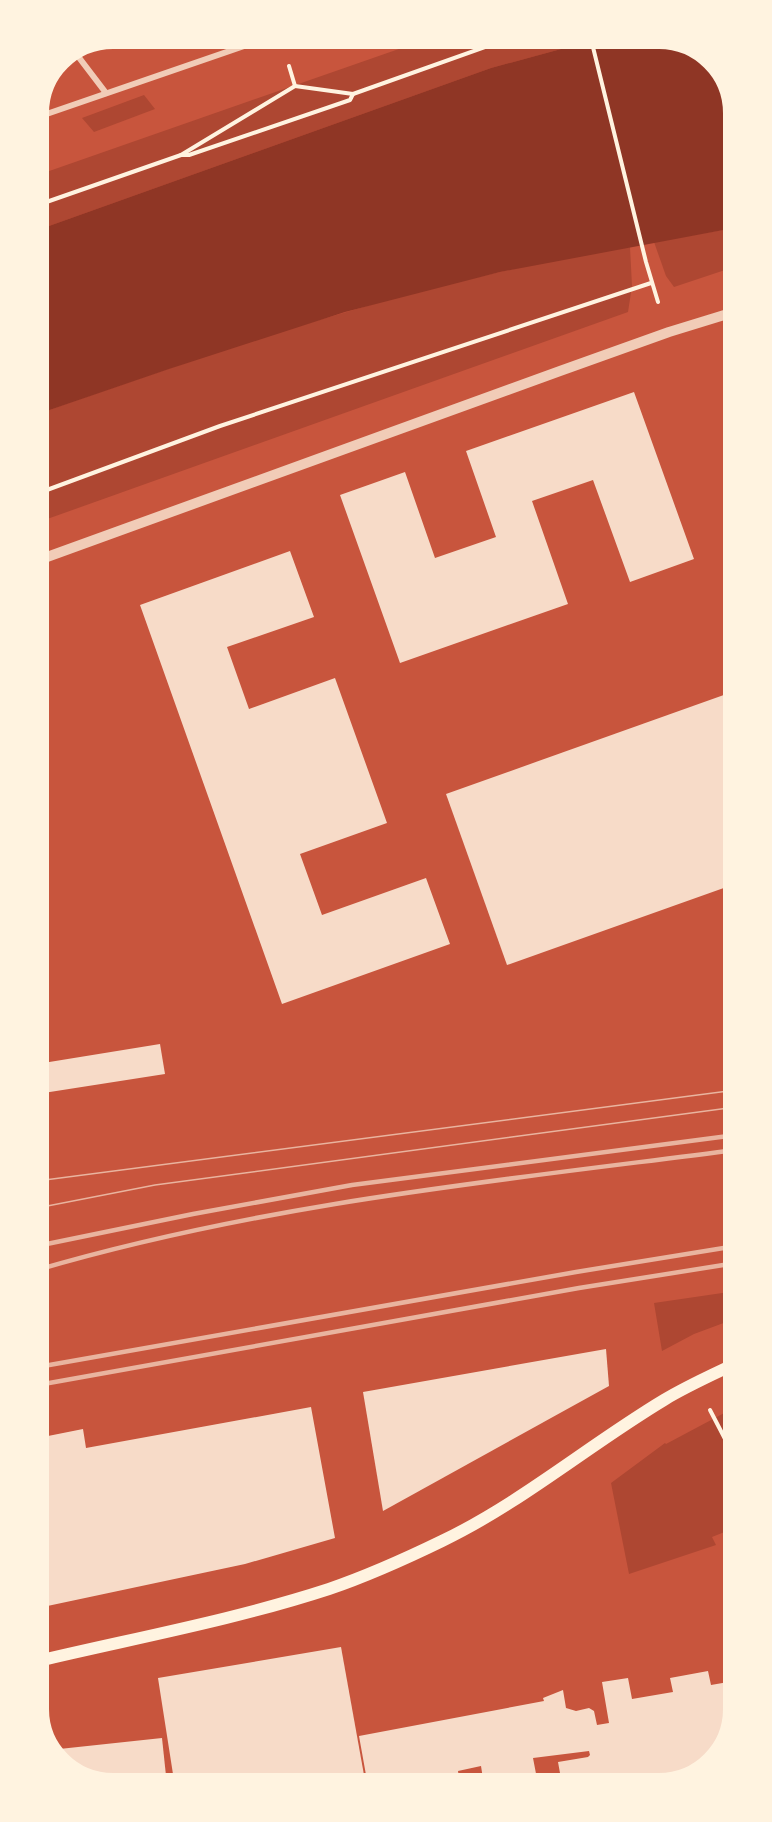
<svg xmlns="http://www.w3.org/2000/svg" width="772" height="1822" font-family="Raleway,sans-serif">
<style>
.green{fill:#ae4732}
.water{fill:#8f3625}
.building{fill:#f7dbc8}
.lines{fill:none;stroke-linecap:round;stroke-linejoin:round}
.path{stroke:#fff3e0;stroke-width:4}
.minor{stroke:#f1ccb7;stroke-width:6}
.tertiary{stroke:#f1ccb7;stroke-width:10}
.secondary{stroke:#fff3e0;stroke-width:12}
.tram{stroke:#e9b49f;stroke-width:1.5}
.rail{stroke:#e9b49f;stroke-width:4.5}
.rim{fill:none;stroke:#fff3e0;stroke-width:8}
</style>
<rect width="100%" height="100%" fill="#c8553d"/>
<!-- green -->
<g class="green">
<polygon points="439,35 580,35 583,43 491,68 35,231 35,176"/>
<polygon points="144,95 155,109 94,132 82,118"/>
<polygon points="734,228 734,267 674,287 666,276 654,242"/>
<path d="M 630,247 L 632,286 L 628,312 L 36,523 L 35,415 C 188,362 342,307 500,272 C 543,262 587,255 630,247 Z"/>
<polygon points="736,1291 737,1318 694,1334 662,1351 654,1303"/>
<polygon points="728,1411 737,1428 737,1527 712,1537 716,1545 629,1574 611,1483 665,1443 666,1444"/>
</g>
<!-- water -->
<polygon class="water" points="626,35 664,35 707,51 733,88 734,228 500,272 345,312 169,369 35,415 35,231 491,68 583,43"/>
<!-- building -->
<g class="building">
<polygon points="634,392 694,559 630,582 593,480 532,501 568,604 400,663 340,495 405,472 435,558 496,537 466,451"/>
<polygon points="290,551 314,617 227,647 249,709 335,678 387,823 300,854 322,915 426,878 450,944 282,1004 140,605"/>
<polygon points="735,691 735,884 507,965 446,794"/>
<polygon points="160,1044 165,1074 37,1094 37,1064"/>
<polygon points="606,1349 609,1386 383,1511 363,1392"/>
<polygon points="311,1407 335,1538 245,1564 38,1608 38,1438 83,1429 86,1448"/>
<polygon points="341,1647 366,1786 175,1787 158,1678"/>
<polygon points="708,1671 711,1685 734,1681 737,1709 721,1756 684,1783 562,1784 558,1762 588,1757 590,1755 589,1751 533,1758 538,1784 484,1785 481,1766 458,1771 460,1785 368,1786 359,1736 544,1701 543,1698 563,1690 566,1708 576,1711 589,1708 594,1711 597,1725 609,1723 602,1682 628,1678 632,1699 673,1692 670,1678"/>
<polygon points="162,1738 167,1785 144,1787 108,1787 65,1771 50,1750"/>
</g>
<g class="lines">
<!-- path -->
<g class="path">
<polyline points="528,35 571,39 590,35"/>
<polyline points="590,35 646,262 658,302"/>
<polyline points="289,66 295,86 353,94 519,35"/>
<polyline points="181,155 189,155 350,100 353,94"/>
<polyline points="35,206 181,155 295,86"/>
<polyline points="36,494 220,426 651,283"/>
<polyline points="710,1410 737,1462"/>
</g>
<!-- minor -->
<g class="minor">
<polyline points="74,51 106,93"/>
<polyline points="35,118 276,35"/>
</g>
<!-- tertiary -->
<polyline class="tertiary" points="36,561 560,371 669,332 734,312"/>
<!-- secondary -->
<path class="secondary" d="M 38,1661 C 135,1638 234,1620 329,1589 C 367,1576 405,1559 442,1541 C 521,1503 589,1445 664,1400 C 687,1386 712,1375 737,1363"/>
<!-- tram -->
<g class="tram">
<polyline points="37,1181 736,1090"/>
<polyline points="37,1208 155,1185 736,1107"/>
</g>
<!-- rail -->
<g class="rail">
<polyline points="37,1246 193,1214 352,1185 736,1135"/>
<path d="M 37,1270 C 265,1203 502,1180 736,1150"/>
<polyline points="38,1367 576,1272 736,1246"/>
<polyline points="38,1385 579,1288 736,1263"/>
</g>
</g>
<!-- crop -->
<path d="M0 0H772V1822H0ZM113 45H659A68 68 0 0 1 727 113V1709A68 68 0 0 1 659 1777H113A68 68 0 0 1 45 1709V113A68 68 0 0 1 113 45Z" fill="#fff3e0" fill-rule="evenodd"/>
<path class="rim" d="M113 45H659A68 68 0 0 1 727 113V1709A68 68 0 0 1 659 1777H113A68 68 0 0 1 45 1709V113A68 68 0 0 1 113 45Z"/>
</svg>
